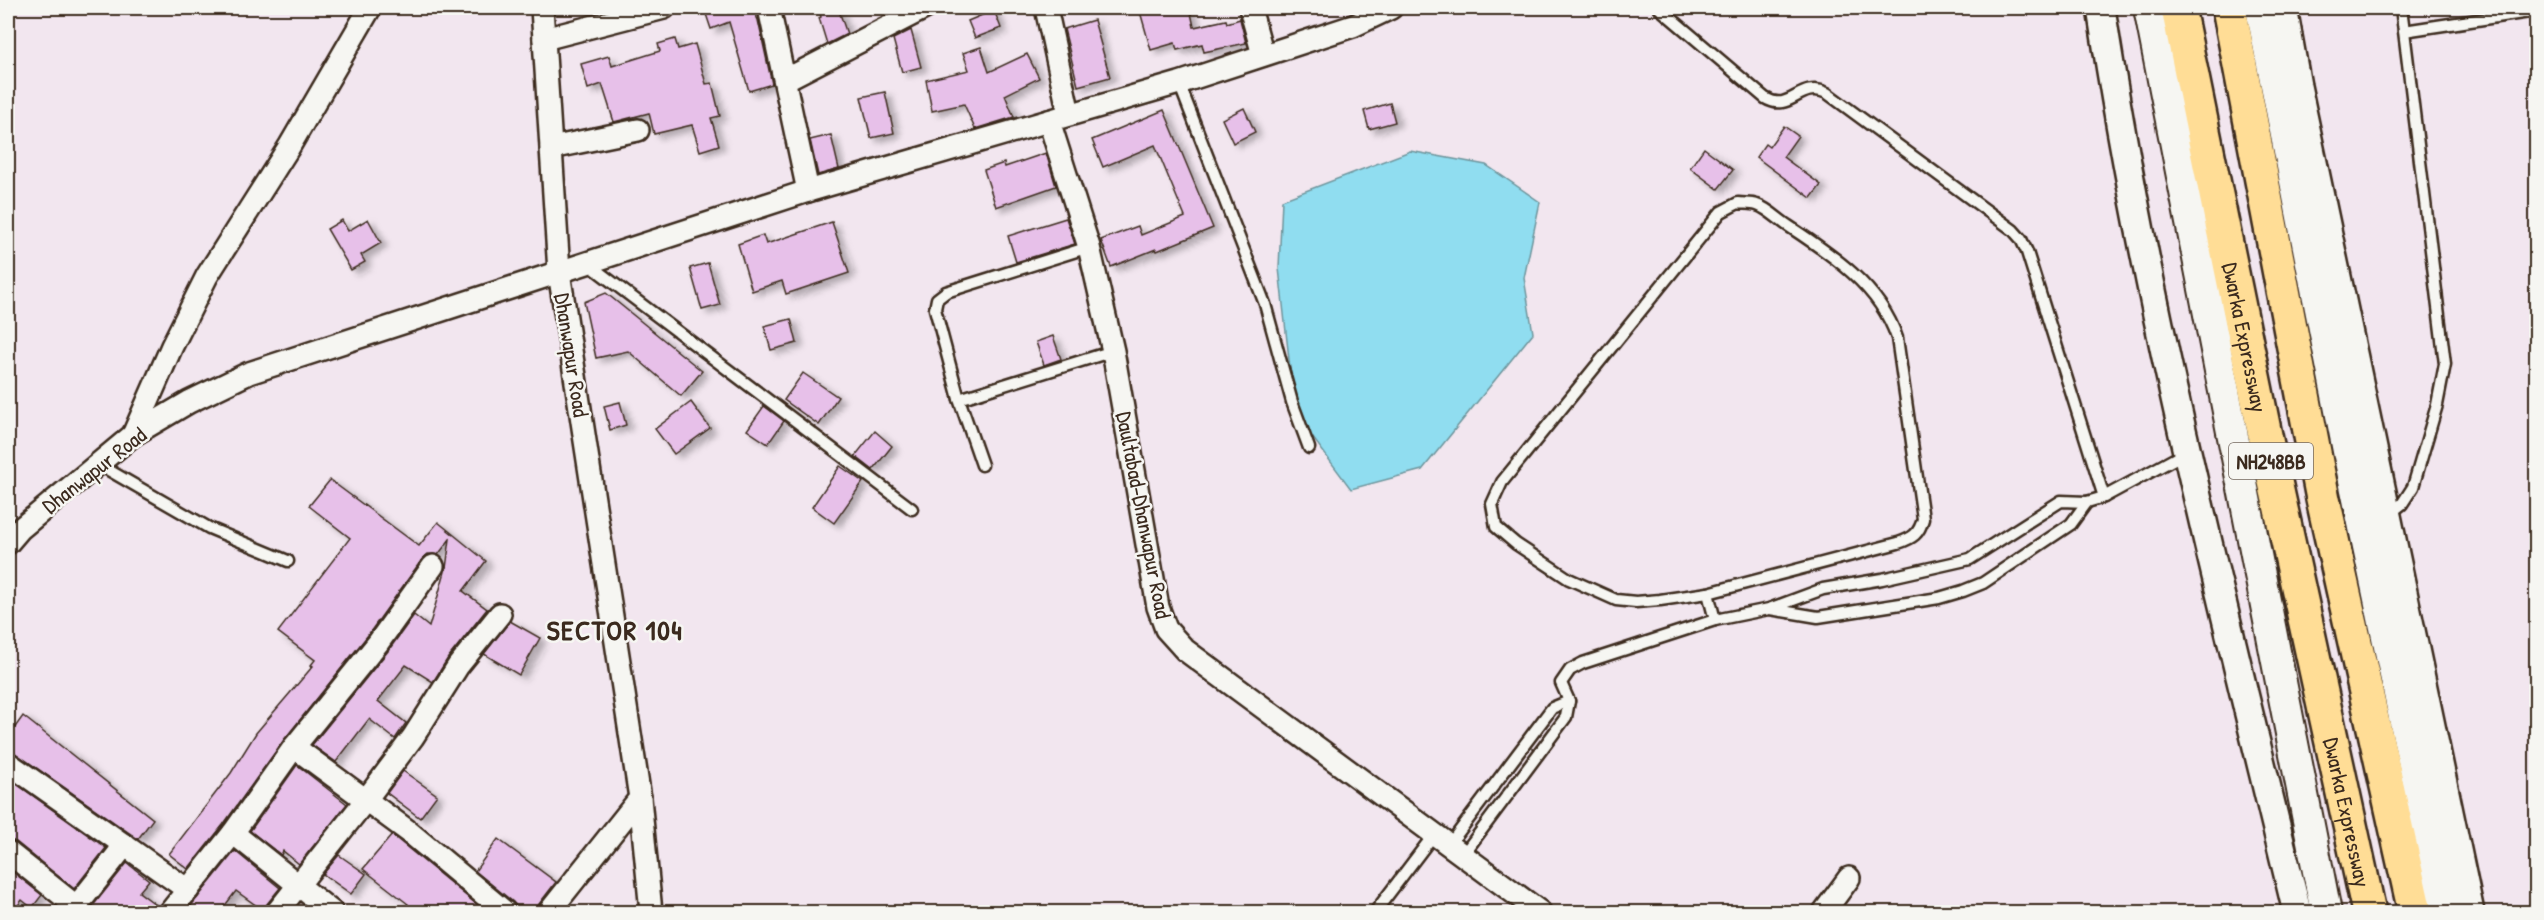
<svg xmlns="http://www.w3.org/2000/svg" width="2544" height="920" font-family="'Patrick Hand',sans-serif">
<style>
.water{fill:#90ddf0;stroke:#6e959c;stroke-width:1.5}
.building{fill:#e7c0e9;stroke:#3b2a1e;stroke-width:1.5;filter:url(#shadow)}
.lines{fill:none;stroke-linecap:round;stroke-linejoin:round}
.service-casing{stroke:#3b2a1e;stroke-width:15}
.minor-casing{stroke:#3b2a1e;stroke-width:26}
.tertiary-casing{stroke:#3b2a1e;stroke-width:32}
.secondary-casing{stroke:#3b2a1e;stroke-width:34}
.trunk-casing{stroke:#3b2a1e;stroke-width:38}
.service{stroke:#f6f6f2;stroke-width:10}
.minor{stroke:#f6f6f2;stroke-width:21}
.tertiary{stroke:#f6f6f2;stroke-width:27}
.secondary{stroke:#f6f6f2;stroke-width:30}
.trunk{stroke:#ffdd96;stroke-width:33}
.labels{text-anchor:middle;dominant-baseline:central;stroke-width:5;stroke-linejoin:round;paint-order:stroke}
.shield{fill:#f6f6f2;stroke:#73675e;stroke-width:1.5}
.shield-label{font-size:21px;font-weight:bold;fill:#3b2a1e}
.street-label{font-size:22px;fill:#3b2a1e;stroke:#f6f6f2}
.district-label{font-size:28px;font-weight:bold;letter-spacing:1.5px;fill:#3b2a1e;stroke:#f6f6f2}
</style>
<defs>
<filter id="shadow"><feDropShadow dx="6" dy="4" stdDeviation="3" flood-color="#0004"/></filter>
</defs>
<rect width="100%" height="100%" fill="#f2e6ef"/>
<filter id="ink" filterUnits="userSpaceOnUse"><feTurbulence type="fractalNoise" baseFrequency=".0167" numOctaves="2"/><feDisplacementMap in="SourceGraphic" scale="12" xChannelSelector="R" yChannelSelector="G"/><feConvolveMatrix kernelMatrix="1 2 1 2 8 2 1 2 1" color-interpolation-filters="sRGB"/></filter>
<g filter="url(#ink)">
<!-- water -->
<polygon class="water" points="1410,151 1486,165 1540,202 1524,278 1533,333 1422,470 1351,489 1295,414 1279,268 1282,200"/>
<!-- building -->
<g class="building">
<polygon points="704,8 757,8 757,13 755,14 758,20 772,84 749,91 729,22 711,29"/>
<polygon points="819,8 838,8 847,34 827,44 819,18 821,17"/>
<polygon points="1139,8 1161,8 1162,11 1190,8 1194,27 1226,20 1227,23 1240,19 1246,43 1204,52 1202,44 1177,50 1175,43 1151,50"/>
<polygon points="994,10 1001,28 975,38 968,21"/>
<polygon points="1094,20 1110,77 1078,86 1064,29"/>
<polygon points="911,30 921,67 902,72 893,39"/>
<polygon points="675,39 678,49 695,44 706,84 712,83 720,116 711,118 719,145 700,151 692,125 654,134 649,113 614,122 602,84 588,89 581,64 609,56 612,66 660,51 658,44"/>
<polygon points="981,47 989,72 1027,54 1039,78 1005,95 1014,117 975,129 964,104 932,111 926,80 969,70 963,53"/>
<polygon points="885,92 894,133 871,138 861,97"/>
<polygon points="1390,103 1395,122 1369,129 1364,111"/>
<polygon points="1244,108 1255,132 1233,143 1222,119"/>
<polygon points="1164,110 1213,228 1157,251 1156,249 1111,267 1101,240 1138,226 1141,235 1185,217 1155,145 1103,167 1092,140"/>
<polygon points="1784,126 1798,136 1783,157 1821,185 1811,198 1756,157 1765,144 1769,147"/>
<polygon points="831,135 839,169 818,175 810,140"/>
<polygon points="1704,148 1733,170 1718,189 1690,168"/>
<polygon points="1046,153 1056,186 996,207 984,170 1004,163 1005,167"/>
<polygon points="1066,218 1075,244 1016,262 1008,236"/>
<polygon points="368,219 381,243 361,255 365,262 351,270 327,229 342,220 348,231"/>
<polygon points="832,222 849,273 786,294 782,281 752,291 738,244 763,235 766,244"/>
<polygon points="708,263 720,305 702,310 690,268"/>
<polygon points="606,293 702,371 681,396 628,351 596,358 584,302"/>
<polygon points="791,319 797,343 771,350 764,326"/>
<polygon points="1053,336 1061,359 1044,365 1036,342"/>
<polygon points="803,373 838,397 819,425 784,400"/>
<polygon points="620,402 626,425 610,430 604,406"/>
<polygon points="691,402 710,428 674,454 655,429"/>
<polygon points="764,406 784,421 768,444 747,430"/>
<polygon points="875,431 892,446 873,470 855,456"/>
<polygon points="840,466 863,482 834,523 812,507"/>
<polygon points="330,480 419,546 438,522 486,561 463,591 487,609 448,658 433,682 406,665 378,701 406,723 395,739 369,719 336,762 312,745 388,651 414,615 429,627 446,568 450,539 438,555 428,554 423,558 368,635 284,740 223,825 188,869 169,854 231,773 256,733 313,666 311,665 315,660 278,632 350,538 309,506"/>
<polygon points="510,621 540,638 519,675 484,654"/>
<polygon points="23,716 153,819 138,839 15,753 8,751 8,737"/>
<polygon points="297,765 347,804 299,864 283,851 281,855 250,831"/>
<polygon points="403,771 437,795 420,818 387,793"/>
<polygon points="8,778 106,848 74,889 16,842 8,840"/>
<polygon points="392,835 481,908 477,912 401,912 408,904 363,869"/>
<polygon points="498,839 556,882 539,904 537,912 521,912 513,902 475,871"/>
<polygon points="235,851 280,888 267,904 264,911 236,891 220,912 186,912"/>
<polygon points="339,855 366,874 351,894 323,874"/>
<polygon points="127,863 149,880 139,892 159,907 158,912 88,912"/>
<polygon points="8,868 42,895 32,908 22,900 13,912 8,912"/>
</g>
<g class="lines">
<!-- service casing -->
<g class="service-casing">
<g id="service">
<path d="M 1659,8 L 1765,98 C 1791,114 1799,80 1827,93 L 2013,230 L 2021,239 L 2027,252 L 2104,497"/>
<polyline points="2401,8 2404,31 2536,11"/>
<polyline points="1179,83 1265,304 1292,402 1309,448"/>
<path d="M 1738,203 C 1744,204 1751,203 1757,205 C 1767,208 1778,219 1787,225 C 1831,254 1880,286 1897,338 L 1923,519 C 1919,534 1913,538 1898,543 L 1708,593 L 1660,600 L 1636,602 L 1616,600 L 1569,579 L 1516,544 L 1496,527 L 1492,504 L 1502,482 L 1721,212 Z"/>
<polyline points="587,263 912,509"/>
<polyline points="959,399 1113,351"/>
<polyline points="98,464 209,528 288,561"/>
<polyline points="982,465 959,399 935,309 937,299 946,292 1089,247"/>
<polyline points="2388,515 2402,504 2413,487 2437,405 2445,364 2404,31"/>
<polyline points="1708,593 1715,620"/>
<polyline points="1770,609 1818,617 1939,598 1963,591 1983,583 2071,524 2087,502"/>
<polyline points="1449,845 1552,708 1569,701"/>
<polyline points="1463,855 1566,717 1569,701 1561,683 1570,670 1583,663 1715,620 1769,609 1823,589 1882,579 1970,559 2061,501 2087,502 2104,497 2187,452"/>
<polyline points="1375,912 1435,833"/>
</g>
</g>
<!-- minor casing -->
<g class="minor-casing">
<g id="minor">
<polyline points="542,8 559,272 640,798 651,912"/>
<polyline points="769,8 808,191"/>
<polyline points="1046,8 1069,114"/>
<polyline points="1250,8 1263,55"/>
<polyline points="544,39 664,8"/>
<polyline points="785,80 925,8"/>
<polyline points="1049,121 1089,247 1113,351 1158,607 1166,629 1185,650 1540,912"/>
<polyline points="551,148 638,130"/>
<polyline points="133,435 172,346 207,276 289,147 370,8"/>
<polyline points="8,543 20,529 133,435 189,402 249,373 808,191 1179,83 1353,26 1391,8"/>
<polyline points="294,747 408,831 505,912"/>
<polyline points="8,763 188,890"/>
<polyline points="233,833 332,912"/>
<polyline points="8,852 77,907"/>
<polyline points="72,912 125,845"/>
<polyline points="170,912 233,833 294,747 378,643 433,566"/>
<polyline points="277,912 365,801 413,737 458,666 500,614"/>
<polyline points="549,912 640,798"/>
<polyline points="1824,912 1849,878"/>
</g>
</g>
<!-- tertiary casing -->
<g class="tertiary-casing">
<g id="tertiary">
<path d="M 2101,8 C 2147,313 2225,612 2297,912"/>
<polyline points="2283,8 2297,86 2470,912"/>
</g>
</g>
<!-- secondary casing -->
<g class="secondary-casing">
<g id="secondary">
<polyline points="2149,8 2326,912"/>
<polyline points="2261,8 2350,461 2445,912"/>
</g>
</g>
<!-- trunk casing -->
<g class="trunk-casing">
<g id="trunk">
<path id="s1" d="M 2178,8 L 2267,445 L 2369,912"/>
<polyline points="2229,8 2323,499 2415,912"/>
</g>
</g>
<!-- service -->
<use href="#service" class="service"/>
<!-- minor -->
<use href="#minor" class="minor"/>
<!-- tertiary -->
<use href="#tertiary" class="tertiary"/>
<!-- secondary -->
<use href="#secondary" class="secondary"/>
<!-- trunk -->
<use href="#trunk" class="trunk"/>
</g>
</g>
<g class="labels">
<!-- shield labels -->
<rect class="shield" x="2229" y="443" width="84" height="36" rx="4.5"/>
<g class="shield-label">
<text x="2271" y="461">NH248BB</text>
</g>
<!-- street labels -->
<g class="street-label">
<text stroke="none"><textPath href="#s1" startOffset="336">Dwarka Expressway</textPath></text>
<text transform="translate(572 355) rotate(81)">Dhanwapur Road</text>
<text transform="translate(94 470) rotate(-38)">Dhanwapur Road</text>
<text transform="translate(1144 515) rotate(79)">Daultabad-Dhanwapur Road</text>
<text stroke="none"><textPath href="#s1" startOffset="822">Dwarka Expressway</textPath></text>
</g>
<!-- district labels -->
<g class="district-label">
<text x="615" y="630">SECTOR 104</text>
</g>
</g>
<!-- margin -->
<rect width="2544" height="920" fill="none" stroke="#f6f6f2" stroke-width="30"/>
<rect x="15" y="15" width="2514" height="890" fill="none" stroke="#3b2a1e" stroke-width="2" filter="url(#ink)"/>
</svg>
